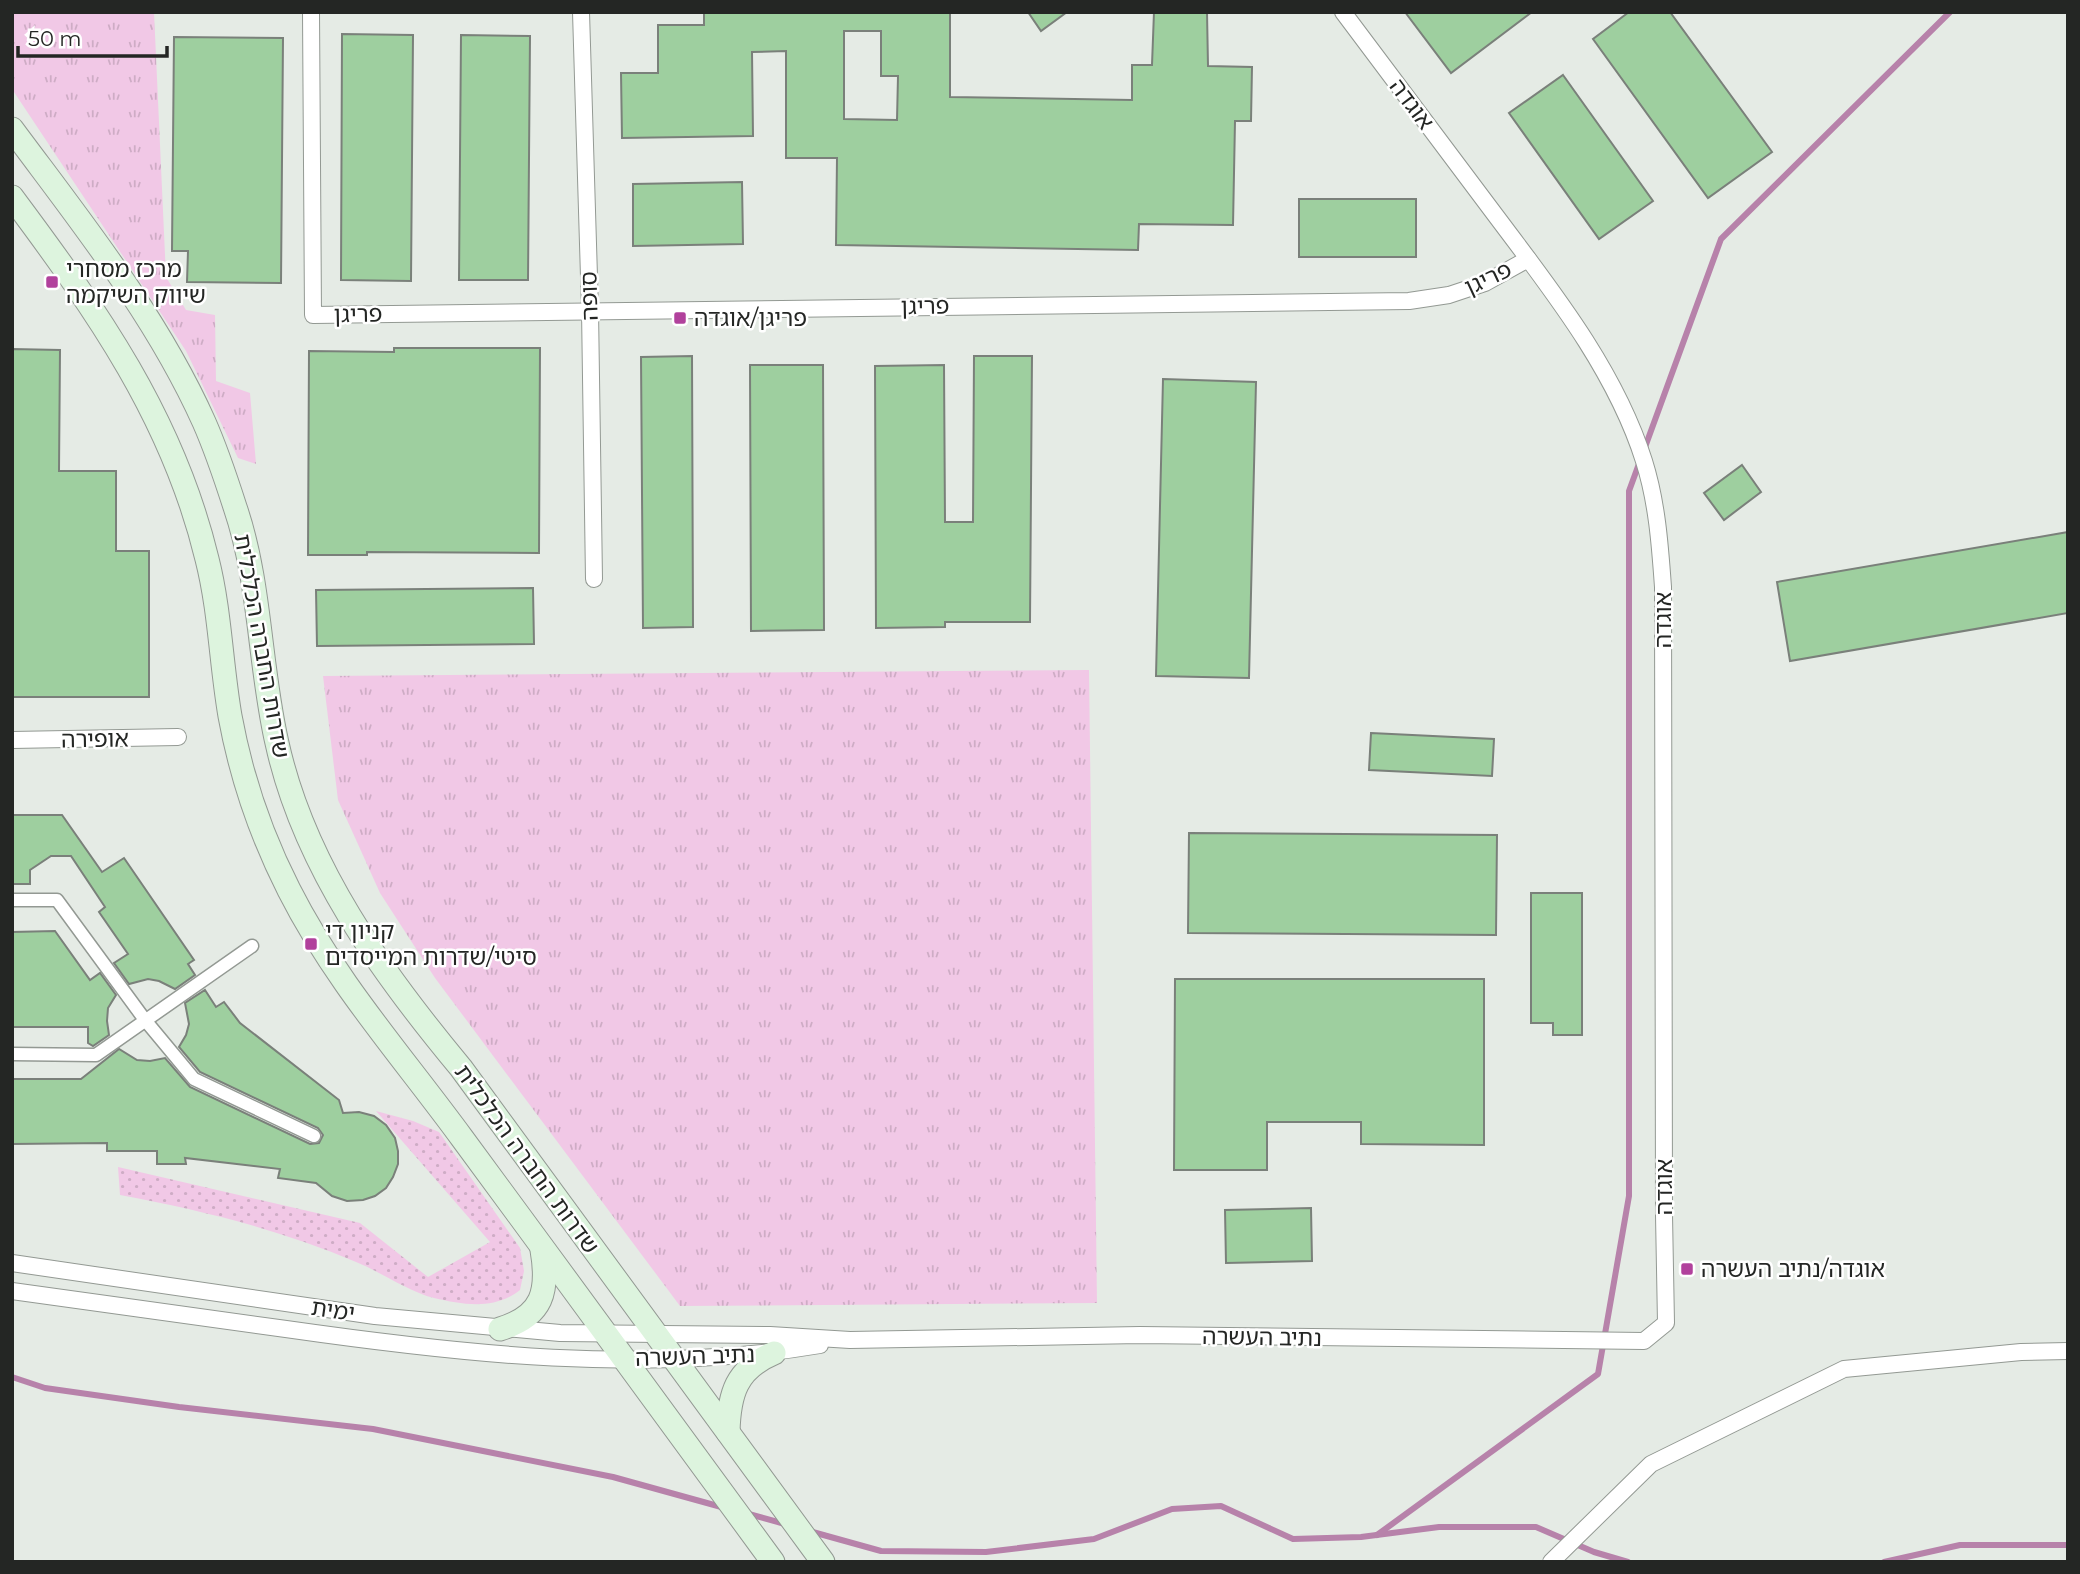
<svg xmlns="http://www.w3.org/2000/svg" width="2080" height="1574" font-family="Montserrat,'Noto Sans Hebrew',sans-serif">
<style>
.grass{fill:url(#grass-tufts)}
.park{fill:url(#park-dots)}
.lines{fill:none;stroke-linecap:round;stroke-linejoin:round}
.stream{stroke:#b782aa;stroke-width:6}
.building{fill:#9ecf9f;stroke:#7a807a;stroke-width:2;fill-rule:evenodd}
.pedestrian-casing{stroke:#939993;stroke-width:15}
.minor-casing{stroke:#939993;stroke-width:18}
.secondary-casing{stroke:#939993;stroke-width:25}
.pedestrian{stroke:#fff;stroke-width:12}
.minor{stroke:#fff;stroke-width:16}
.secondary{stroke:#ddf4de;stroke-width:23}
.poi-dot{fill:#b1419c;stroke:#fff;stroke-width:2.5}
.labels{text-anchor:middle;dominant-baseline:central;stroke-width:5;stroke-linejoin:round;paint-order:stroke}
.street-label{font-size:23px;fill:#242624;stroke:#fff}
.poi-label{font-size:23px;fill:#242624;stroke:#fff;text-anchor:start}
</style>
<defs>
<pattern id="grass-tufts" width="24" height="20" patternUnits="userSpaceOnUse" patternTransform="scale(1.75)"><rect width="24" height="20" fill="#f1c8e6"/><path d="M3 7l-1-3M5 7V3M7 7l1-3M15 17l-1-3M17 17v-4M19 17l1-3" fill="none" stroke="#ceacc5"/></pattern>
<pattern id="park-dots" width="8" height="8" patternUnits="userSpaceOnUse" patternTransform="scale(1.75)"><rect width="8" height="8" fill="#f1c8e6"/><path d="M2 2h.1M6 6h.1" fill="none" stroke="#ceacc5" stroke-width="1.8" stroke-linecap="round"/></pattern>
</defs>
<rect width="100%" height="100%" fill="#e5ebe5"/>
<!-- grass -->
<g class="grass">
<polygon points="12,12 154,12 166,277 186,310 215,315 216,381 250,393 256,464 238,458 186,351 12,89"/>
<polygon points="1089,670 1097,1303 680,1306 435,978 380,893 338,800 323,676"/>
</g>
<!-- park -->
<path class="park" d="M 376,1111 L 413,1121 L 439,1132 L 520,1248 L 524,1271 L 520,1290 C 495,1310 464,1305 434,1298 C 409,1292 381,1272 356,1262 C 281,1230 201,1210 120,1195 L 118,1167 L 360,1223 L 428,1277 L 490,1242 Z"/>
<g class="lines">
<!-- stream -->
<g class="stream">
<polyline points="1644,450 1721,239 1950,12"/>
<polyline points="12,1377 45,1388 179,1407 373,1429 613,1477 725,1508"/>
<polyline points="745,1513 785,1524"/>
<polyline points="809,1531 881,1551 986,1552 1094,1539 1172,1509 1221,1506 1293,1539 1361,1537 1439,1527 1536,1527 1594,1552 1628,1562"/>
<polyline points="1377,1535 1598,1374 1629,1196 1629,491 1640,461"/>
<polyline points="1884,1562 1960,1545 2068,1545"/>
</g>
</g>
<!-- building -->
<g class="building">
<path d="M 704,12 L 950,12 L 950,97 L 1132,100 L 1132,65 L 1152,65 L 1154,12 L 1207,12 L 1208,66 L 1252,67 L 1251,121 L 1235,121 L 1233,225 L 1139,224 L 1138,250 L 836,245 L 837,158 L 786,158 L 786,51 L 752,52 L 753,136 L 622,138 L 621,73 L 658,73 L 658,25 L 704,25 ZM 844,31 L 881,31 L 881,76 L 898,76 L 897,120 L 844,119 Z"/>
<polygon points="1028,12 1067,12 1041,31"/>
<polygon points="1405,12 1532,12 1451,73"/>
<polygon points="1629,12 1670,12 1772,152 1708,198 1593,39"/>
<polygon points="342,34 413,35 411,281 341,280"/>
<polygon points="461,35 530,36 528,280 459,280"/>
<polygon points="174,37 283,38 281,283 187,282 188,251 172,251"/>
<polygon points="1563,75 1653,201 1599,239 1509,113"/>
<polygon points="742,182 743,244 633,246 633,184"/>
<rect x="1299" y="199" width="117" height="58"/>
<polygon points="394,348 540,348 539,553 367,552 367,555 308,555 309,351 394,352"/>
<polygon points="12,349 60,350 59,471 116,471 116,551 149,551 149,697 12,697"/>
<polygon points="692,356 693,627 643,628 641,357"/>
<polygon points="974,356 1032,356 1030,622 945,622 945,627 876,628 875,366 944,365 945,522 973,522"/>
<polygon points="750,365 823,365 824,630 751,631"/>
<polygon points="1163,379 1256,382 1249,678 1156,676"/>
<polygon points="1742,465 1761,492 1724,520 1704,493"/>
<polygon points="2068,532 2068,613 1790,661 1777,582"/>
<polygon points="533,588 534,644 317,646 316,590"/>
<polygon points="1371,733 1494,739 1492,776 1369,770"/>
<polygon points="12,815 62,815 102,872 124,858 194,960 188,964 195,975 175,989 159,981 148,979 129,984 114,963 128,954 99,912 105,907 71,856 51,856 30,870 30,884 12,884"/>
<polygon points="1189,833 1497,835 1496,935 1188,933"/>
<polygon points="1531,893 1582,893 1582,1035 1553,1035 1553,1023 1531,1023"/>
<polygon points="55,931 90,980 100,973 116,995 108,1008 107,1021 109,1035 93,1046 88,1043 88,1027 12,1027 12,932"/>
<polygon points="1175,979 1484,979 1484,1145 1361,1144 1361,1122 1267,1122 1267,1170 1174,1170"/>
<polygon points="205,990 216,1007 224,1002 240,1023 339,1100 343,1113 359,1112 374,1116 386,1125 395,1138 398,1151 398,1164 393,1177 386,1188 375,1196 363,1200 347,1201 332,1196 316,1183 278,1178 280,1169 185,1158 186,1164 157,1164 157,1151 107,1151 107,1143 12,1144 12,1079 81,1079 119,1049 137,1060 150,1061 165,1058 190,1087 310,1144 319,1143 323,1135 318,1128 200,1072 179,1047 186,1035 189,1024 185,1003"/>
<polygon points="1311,1208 1312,1261 1226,1263 1225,1210"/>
</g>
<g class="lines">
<!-- pedestrian casing -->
<g class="pedestrian-casing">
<g id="pedestrian">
<polyline points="12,900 57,900 145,1020 194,1079 314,1136"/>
<polyline points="12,1054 96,1055 252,946"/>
</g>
</g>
<!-- minor casing -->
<g class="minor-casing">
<g id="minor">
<polyline points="311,12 313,315 1409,301 1449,295 1485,283 1528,259"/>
<polyline points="581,12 590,310 594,579"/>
<polyline points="12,740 178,737"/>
<path d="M 12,1263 L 375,1316 L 560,1333 L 770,1335 L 850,1340 L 1140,1335 L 1644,1341 L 1666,1323 L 1664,1215 L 1663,587 C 1660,545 1657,502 1644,461 C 1615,369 1550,288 1493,212 C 1443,146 1393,79 1343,12"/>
<path d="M 12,1291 C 103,1304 195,1316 286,1329 C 461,1354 644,1375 820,1345"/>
<polyline points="1551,1562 1651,1464 1844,1369 2021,1352 2068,1351"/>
</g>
</g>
<!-- secondary casing -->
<g class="secondary-casing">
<g id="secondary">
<path d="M 12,129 C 81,222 156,315 204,422 C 216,449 226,479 235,507 C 261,583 259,665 277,743 C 304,866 382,973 461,1068 L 823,1562"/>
<path d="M 12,197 C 97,311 173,418 207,559 C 220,610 221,664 230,716 C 241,776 261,835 289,890 C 335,981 402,1056 462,1138 C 566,1279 669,1420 773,1562"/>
<path d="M 500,1329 C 543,1316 549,1291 542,1250"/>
<path d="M 728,1432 C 729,1394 736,1369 774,1353"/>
</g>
</g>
<!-- pedestrian -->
<use href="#pedestrian" class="pedestrian"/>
<!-- minor -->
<use href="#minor" class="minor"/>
<!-- secondary -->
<use href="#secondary" class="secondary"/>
</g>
<!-- markers -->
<g class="poi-dot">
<rect x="45" y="275" width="14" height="14" rx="3.5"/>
<rect x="673" y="311" width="14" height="14" rx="3.5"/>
<rect x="304" y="937" width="14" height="14" rx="3.5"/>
<rect x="1680" y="1262" width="14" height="14" rx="3.5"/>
</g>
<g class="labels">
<!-- street labels -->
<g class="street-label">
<text transform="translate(1412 104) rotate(53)">אוגדה</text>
<text transform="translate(1488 278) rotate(-25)">פריגן</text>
<text transform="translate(589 296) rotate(-92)">סופה</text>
<text transform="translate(925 306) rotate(-1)">פריגן</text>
<text transform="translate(358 314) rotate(-1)">פריגן</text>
<text transform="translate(1663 620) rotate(-90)">אוגדה</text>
<text transform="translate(262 646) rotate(80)">שדרות החברה הכלכלית</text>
<text transform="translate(95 739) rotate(-1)">אופירה</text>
<text transform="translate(527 1159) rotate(54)">שדרות החברה הכלכלית</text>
<text transform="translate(1664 1187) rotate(-90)">אוגדה</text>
<text transform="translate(333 1310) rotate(8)">ימית</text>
<text transform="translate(1262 1337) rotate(1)">נתיב העשרה</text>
<text transform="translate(695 1356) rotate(-2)">נתיב העשרה</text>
</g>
<!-- poi labels -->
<g class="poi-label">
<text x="66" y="269">מרכז מסחרי<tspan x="66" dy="26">שיווק השיקמה</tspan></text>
<text x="694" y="318">פריגן/אוגדה</text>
<text x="325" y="931">קניון די<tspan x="325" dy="26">סיטי/שדרות המייסדים</tspan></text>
<text x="1701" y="1269">אוגדה/נתיב העשרה</text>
</g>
</g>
<!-- border -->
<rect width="2080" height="1574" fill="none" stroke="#242624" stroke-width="28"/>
<!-- scale -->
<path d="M18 46v10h149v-10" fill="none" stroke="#242624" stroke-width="3.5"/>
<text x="28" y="46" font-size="21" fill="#242624" stroke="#ffffff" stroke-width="5" paint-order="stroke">50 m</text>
</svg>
